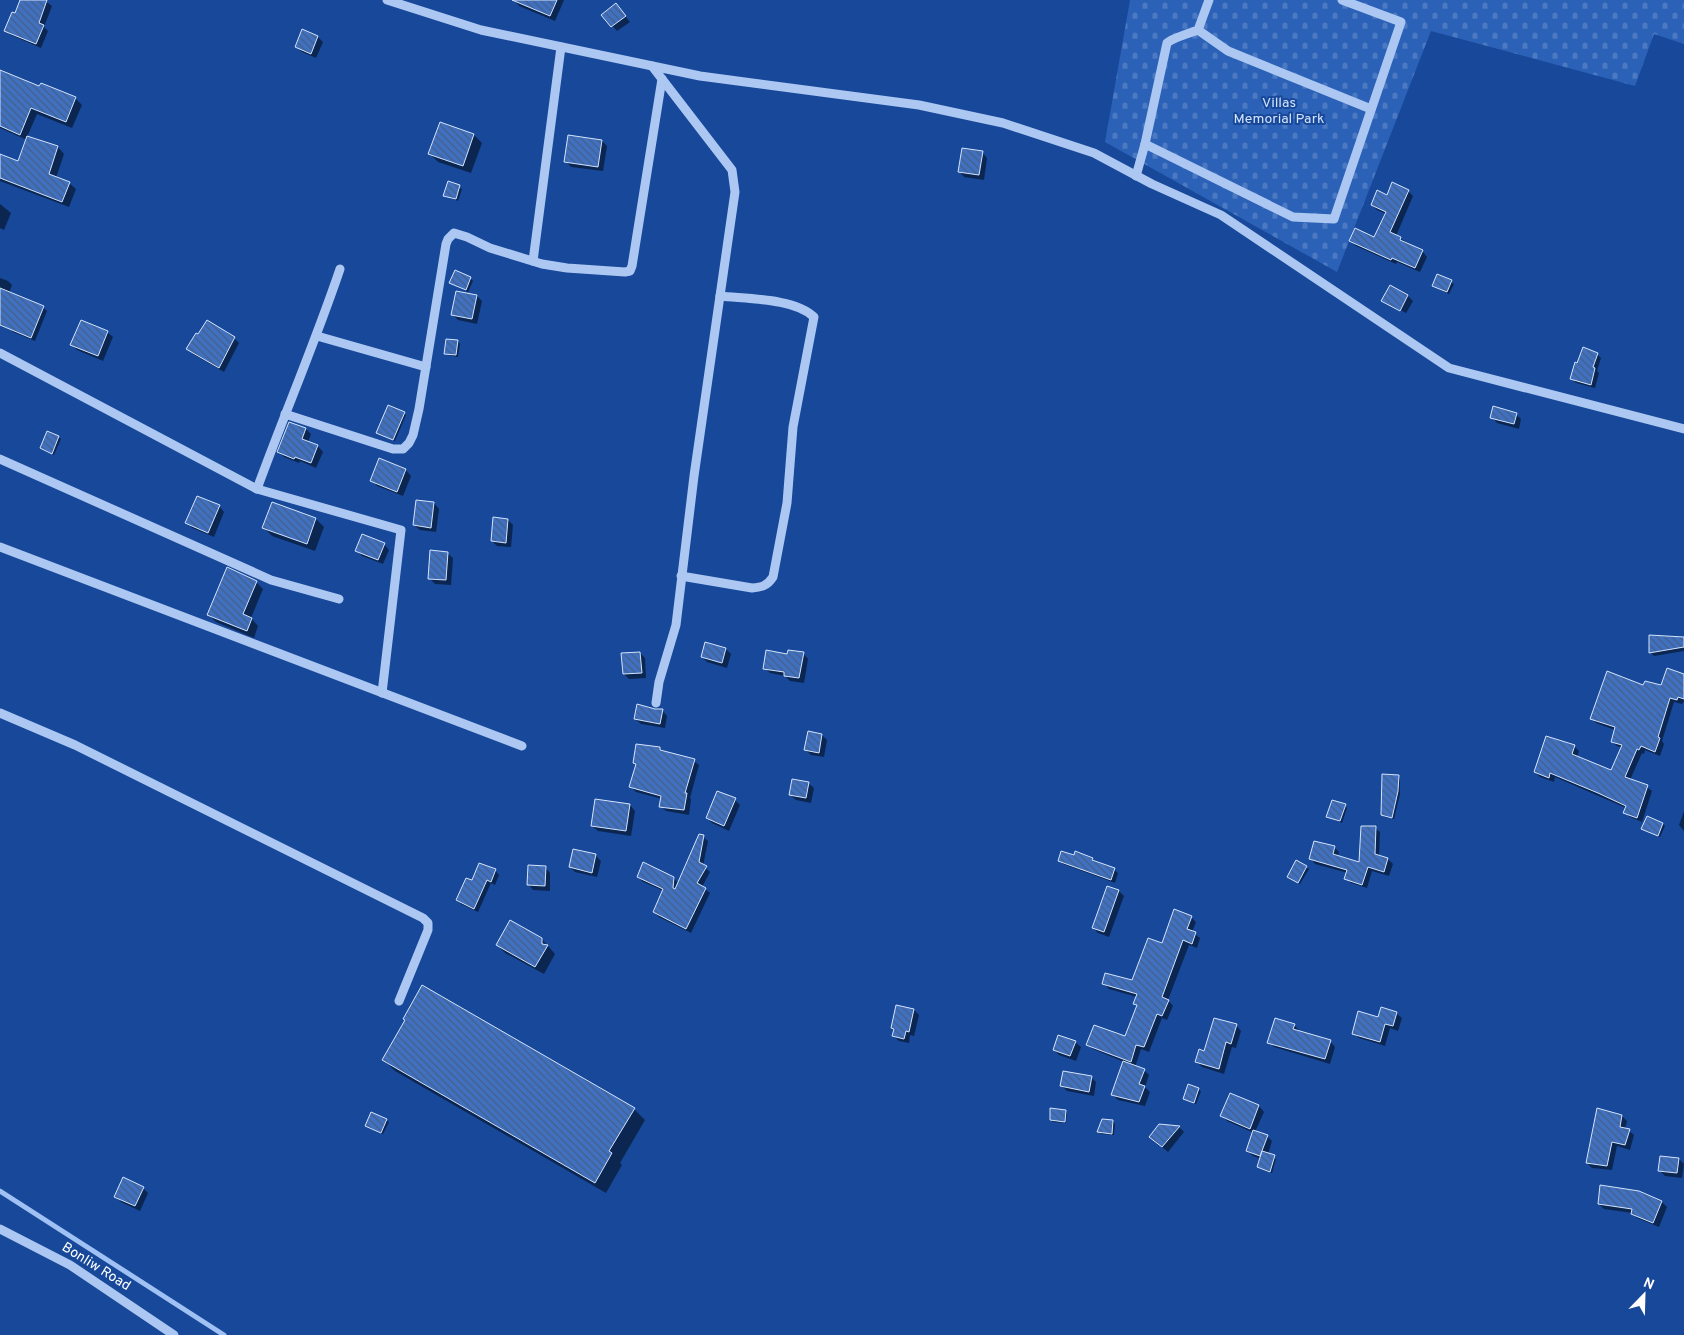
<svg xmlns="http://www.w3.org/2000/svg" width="1684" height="1335" font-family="Overpass,sans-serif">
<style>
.cemetery{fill:url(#cemetery-stones)}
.shadow{fill:#0007}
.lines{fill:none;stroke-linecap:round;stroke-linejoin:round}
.stream{stroke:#9fc1f4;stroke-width:5}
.building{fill:url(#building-back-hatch);stroke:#d4e4fc}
.minor{stroke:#acc8f2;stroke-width:9}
.labels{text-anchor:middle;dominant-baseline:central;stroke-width:4;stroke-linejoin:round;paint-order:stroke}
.park-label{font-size:14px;fill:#d4e4fc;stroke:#17489a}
.street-label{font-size:14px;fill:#fff;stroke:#17489a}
</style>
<defs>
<pattern id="cemetery-stones" width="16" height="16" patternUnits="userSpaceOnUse" patternTransform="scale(1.25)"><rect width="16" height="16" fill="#2b61b7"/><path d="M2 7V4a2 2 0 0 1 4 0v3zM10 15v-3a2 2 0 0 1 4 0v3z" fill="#4b79c2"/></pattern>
<pattern id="building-back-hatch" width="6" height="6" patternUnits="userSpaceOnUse" patternTransform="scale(1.25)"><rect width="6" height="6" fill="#4071c1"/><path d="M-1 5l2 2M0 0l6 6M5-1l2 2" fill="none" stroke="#465e86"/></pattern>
</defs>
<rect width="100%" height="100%" fill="#17489a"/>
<!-- cemetery -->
<polygon class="cemetery" points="1130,0 1684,0 1684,44 1654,34 1635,86 1431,31 1337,272 1105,142"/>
<!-- shadow -->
<g class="shadow">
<polygon points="21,0 44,0 52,6 44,27 48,31 41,48 11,35 6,30 16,15"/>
<polygon points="514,0 564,0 555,21 519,6"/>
<polygon points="616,5 630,22 617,31 603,15"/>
<polygon points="318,37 323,42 316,58 302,52 297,47"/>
<polygon points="0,71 40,88 75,98 82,105 72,128 37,114 27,137 58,147 64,154 56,178 69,183 76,189 69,207 0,181 0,155 19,163 27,140 0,128"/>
<polygon points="440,123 474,135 482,143 471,173 438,162 430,154"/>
<polygon points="569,136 602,141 607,146 603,171 571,167 566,161"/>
<polygon points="982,152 987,158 984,180 964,177 959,171"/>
<polygon points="449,183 462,189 458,201 445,195"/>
<polygon points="1408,191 1413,196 1396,236 1422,251 1427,257 1420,272 1397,262 1396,264 1356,246 1351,241 1375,239 1386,214 1377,210 1372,205 1387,196"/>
<polygon points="0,204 11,213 4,230 0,228"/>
<polygon points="1438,276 1454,284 1449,294 1433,286"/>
<polygon points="0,278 8,281 12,285 9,293 43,307 47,311 35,341 13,332 0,316"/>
<polygon points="470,278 473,281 468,292 451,283"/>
<polygon points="1390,287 1408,296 1413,301 1405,315 1388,306 1405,315 1406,313 1387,303 1387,305 1383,301"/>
<polygon points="477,296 482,301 477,324 458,320 453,315"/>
<polygon points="107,332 113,337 103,361 77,350 72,345"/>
<polygon points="234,338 239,343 224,372 193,354 188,349"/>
<polygon points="458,341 460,344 458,357 447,355 445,353"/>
<polygon points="1597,354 1601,358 1597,371 1599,373 1595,388 1576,383 1572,379 1578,364"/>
<polygon points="404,413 406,415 395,441 378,433"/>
<polygon points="1516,414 1521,419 1519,429 1497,423 1492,417"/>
<polygon points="306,429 311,434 308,442 318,446 323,452 316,468 300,461 299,463 284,457 279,452"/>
<polygon points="58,437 61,439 54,455 41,448"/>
<polygon points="380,460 406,470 411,476 403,496 377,486 372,480"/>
<polygon points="417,501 434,503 439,509 436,532 420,530 414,525"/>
<polygon points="273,504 316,519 324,527 315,551 272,536 264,528"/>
<polygon points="219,506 224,512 214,537 192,528 187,523"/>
<polygon points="508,520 513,525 511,547 497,546 492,541"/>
<polygon points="384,544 389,550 383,564 362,556 357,551"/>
<polygon points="447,553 453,558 451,585 435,584 429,578"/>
<polygon points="256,582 263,589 251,618 258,626 254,638 216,622 209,615"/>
<polygon points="1684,639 1684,651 1654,656 1650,652"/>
<polygon points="726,649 731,654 727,668 707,662 702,657"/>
<polygon points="640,653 645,658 646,678 629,679 624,674"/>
<polygon points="803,653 808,659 804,683 790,681 785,676 770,673 765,668 788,655"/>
<polygon points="1684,675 1684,701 1682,704 1674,702 1662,741 1664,744 1660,756 1645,750 1644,754 1642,753 1630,780 1647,787 1652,791 1642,822 1630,817 1625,812 1626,808 1555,777 1554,782 1540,777 1535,772 1574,746 1579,751 1577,758 1611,772 1622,748 1617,746 1612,742 1615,730 1596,723 1591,718 1644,687 1662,687"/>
<polygon points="662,710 667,716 665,728 641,724 635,719"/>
<polygon points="822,735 827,740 824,757 811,755 806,750"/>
<polygon points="659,748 663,752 694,761 699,765 690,798 691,799 689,815 666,811 661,806 662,799 636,792 631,787 637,765 635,763"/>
<polygon points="1398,776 1400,779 1400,794 1394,819 1385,817 1383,815"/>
<polygon points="808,783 814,788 811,803 796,800 790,795"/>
<polygon points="596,800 630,805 635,811 631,836 598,831 592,826"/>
<polygon points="735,800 740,805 729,831 712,823 707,818"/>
<polygon points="1345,805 1347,808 1342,823 1328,816"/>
<polygon points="1684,811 1684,831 1679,825"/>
<polygon points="1663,824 1665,826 1660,837 1642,829"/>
<polygon points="1375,828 1380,832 1379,856 1388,859 1393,864 1389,876 1372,871 1367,888 1351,883 1346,878 1348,873 1315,864 1311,859 1334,847 1339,852 1338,857 1361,864"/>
<polygon points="703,837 708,841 703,866 710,872 702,887 710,893 691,933 659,917 654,912 664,891 643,882 638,877 674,878 679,884"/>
<polygon points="574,850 596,856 601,861 597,877 575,872 570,867"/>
<polygon points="1075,856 1092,859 1097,863 1114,869 1118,873 1115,883 1063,864 1059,860"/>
<polygon points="545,867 550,873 550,891 533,890 528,884"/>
<polygon points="1306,867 1309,869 1300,884 1291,879"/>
<polygon points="495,870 499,875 495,885 491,883 478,912 461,904 457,900 473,882"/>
<polygon points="1119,891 1124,896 1109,937 1098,933 1093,928"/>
<polygon points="1191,917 1196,922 1192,932 1200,938 1197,948 1189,945 1168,1000 1173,1006 1167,1020 1162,1018 1149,1052 1141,1049 1135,1067 1144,1070 1149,1075 1145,1087 1150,1092 1145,1106 1118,1100 1112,1094 1124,1062 1093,1049 1088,1044 1126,1038 1138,1007 1134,1003 1137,997 1109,989 1104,984 1133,982 1162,945"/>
<polygon points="542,939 555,954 544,974 505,953 497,945"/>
<polygon points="914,1010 919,1015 914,1036 910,1035 909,1043 899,1041 894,1036 895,1031 892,1028"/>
<polygon points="1396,1013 1402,1018 1398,1031 1390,1028 1385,1046 1359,1038 1353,1033"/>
<polygon points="1236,1025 1241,1031 1236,1048 1232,1047 1224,1074 1202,1067 1197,1062 1205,1052"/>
<polygon points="1294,1025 1299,1030 1299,1032 1330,1041 1335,1047 1330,1064 1274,1047 1269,1042"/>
<polygon points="1075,1042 1081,1047 1076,1061 1059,1055 1054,1050"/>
<polygon points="384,1060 634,1109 645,1120 620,1163 622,1165 606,1193 395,1071"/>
<polygon points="1091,1077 1096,1082 1094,1096 1067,1091 1062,1086"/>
<polygon points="1189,1085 1201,1091 1196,1104 1184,1099"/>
<polygon points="1231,1095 1259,1106 1264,1112 1255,1132 1267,1136 1272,1141 1268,1154 1276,1159 1272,1173 1261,1169 1258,1167 1261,1159 1253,1156 1247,1151 1254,1133 1227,1121 1222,1116"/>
<polygon points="1065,1111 1067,1113 1066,1123 1053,1122 1051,1120"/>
<polygon points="1622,1116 1627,1121 1625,1129 1629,1131 1634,1135 1630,1150 1617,1146 1612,1170 1592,1168 1587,1163"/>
<polygon points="386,1120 389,1122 383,1134 369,1128"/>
<polygon points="1113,1121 1115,1124 1114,1135 1101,1134 1099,1132"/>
<polygon points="1159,1125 1179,1127 1184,1132 1168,1152 1156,1142"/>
<polygon points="1679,1159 1684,1164 1682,1178 1665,1176 1660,1171"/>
<polygon points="143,1188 148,1193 140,1211 121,1202 116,1196"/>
<polygon points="1662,1202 1667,1207 1659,1227 1637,1218 1632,1213 1604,1209 1599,1204"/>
</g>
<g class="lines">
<!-- stream -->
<polyline class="stream" points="0,1191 224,1335"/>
</g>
<!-- building -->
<g class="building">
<polygon points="20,0 47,0 39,23 44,25 36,44 4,31 12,12 15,13"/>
<polygon points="512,0 557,0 550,16"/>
<polygon points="616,3 626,16 611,27 601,15"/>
<polygon points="302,29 318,36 311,54 295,47"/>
<polygon points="0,70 39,86 41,83 76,97 66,122 31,108 20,135 0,126"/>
<polygon points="440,122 474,134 463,166 428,154"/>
<polygon points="568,135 602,140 598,167 564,162"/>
<polygon points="27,136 58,146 49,174 70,182 62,202 0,178 0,154 18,161"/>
<polygon points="962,148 983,151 979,175 958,172"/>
<polygon points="448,181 460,185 456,199 443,196"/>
<polygon points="1392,182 1409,190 1390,232 1401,237 1400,240 1423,250 1415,268 1392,258 1391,260 1349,241 1355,228 1374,237 1386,212 1371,205 1377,190 1387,195"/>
<polygon points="455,270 471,277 466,290 449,283"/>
<polygon points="1437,274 1452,280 1447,292 1432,286"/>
<polygon points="1390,285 1408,295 1400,311 1381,301"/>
<polygon points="0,288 44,306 31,338 0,325"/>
<polygon points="456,291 477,295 472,319 451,315"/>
<polygon points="81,320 108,331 98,356 70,345"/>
<polygon points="207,320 235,337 219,368 186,349 196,333 198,334"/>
<polygon points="446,339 458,340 456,355 444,354"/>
<polygon points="1583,347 1598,353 1593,367 1595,368 1591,385 1570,379 1575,362 1577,363"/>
<polygon points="388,405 405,412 393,440 376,433"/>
<polygon points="1493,406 1517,413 1514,424 1490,418"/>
<polygon points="289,422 306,428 302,439 318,445 311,463 295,457 294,459 277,452"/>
<polygon points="47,431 59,436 52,454 40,448"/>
<polygon points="379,458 406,469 397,492 370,481"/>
<polygon points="197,496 220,505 208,533 185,523"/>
<polygon points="416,500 434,502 431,528 413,525"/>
<polygon points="272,502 316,518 307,544 262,528"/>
<polygon points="493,517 508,519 506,543 491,541"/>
<polygon points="362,534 385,543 378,560 355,551"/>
<polygon points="430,550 448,552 446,580 428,579"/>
<polygon points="227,567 257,581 243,614 252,618 247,631 207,615"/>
<polygon points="1649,635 1684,637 1684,647 1649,653"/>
<polygon points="705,642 726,648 722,663 701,657"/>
<polygon points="766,650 787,654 788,650 804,652 799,678 784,676 784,672 763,669"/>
<polygon points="640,652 642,673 623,674 621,653"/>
<polygon points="1667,668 1684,674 1684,699 1678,697 1677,700 1670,698 1658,737 1660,738 1655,752 1641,746 1639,750 1637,749 1625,777 1648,785 1637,818 1623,813 1626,806 1598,793 1550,773 1549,778 1534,772 1546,736 1575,745 1572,754 1611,770 1622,745 1611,742 1615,727 1590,719 1607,671 1643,685 1645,681 1661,685"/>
<polygon points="637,704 655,709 663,709 660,724 634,719"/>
<polygon points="808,731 822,734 819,753 804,750"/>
<polygon points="636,744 660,747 660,750 695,759 685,793 687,793 684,810 659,807 661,796 629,787 636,764 633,763"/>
<polygon points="1382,774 1399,775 1398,791 1392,818 1381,815"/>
<polygon points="792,779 809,782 806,798 789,795"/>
<polygon points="717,791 736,798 724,826 706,818"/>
<polygon points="595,799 630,804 626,831 591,826"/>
<polygon points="1332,800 1346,804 1340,821 1326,817"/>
<polygon points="1647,816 1663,823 1658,836 1641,829"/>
<polygon points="1361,826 1376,826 1375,854 1388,858 1384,872 1368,867 1362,885 1344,879 1347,870 1309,859 1314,841 1335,846 1333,854 1359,862"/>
<polygon points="699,834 704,835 699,862 707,866 697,883 706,888 686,929 653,912 663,889 637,877 643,862 674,877 673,888 675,889"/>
<polygon points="573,849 596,854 592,873 569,867"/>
<polygon points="1061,851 1074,855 1075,851 1093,858 1092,860 1115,868 1111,880 1058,861"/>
<polygon points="1296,860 1307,866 1298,883 1287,877"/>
<polygon points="479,863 496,869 491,882 487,880 474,909 456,900 466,878 472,880"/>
<polygon points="528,865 546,866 545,886 527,885"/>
<polygon points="1107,886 1119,890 1104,932 1092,928"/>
<polygon points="1174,909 1192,916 1187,929 1196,932 1192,944 1183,940 1162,997 1169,1000 1162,1016 1157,1014 1144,1047 1136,1045 1131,1062 1086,1045 1094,1025 1125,1036 1137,1005 1133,1004 1137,994 1102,984 1105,973 1132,980 1148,938 1162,943"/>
<polygon points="510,920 542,938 542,944 548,945 535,967 496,945"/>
<polygon points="422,985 635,1108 609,1151 612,1153 595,1183 382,1060 405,1020 403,1019"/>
<polygon points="896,1005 914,1009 909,1032 906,1031 904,1039 892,1036 894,1029 891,1028"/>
<polygon points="1381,1007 1397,1012 1393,1026 1385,1024 1380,1042 1352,1034 1358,1011 1378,1017"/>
<polygon points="1214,1018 1237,1024 1231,1044 1226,1042 1219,1069 1195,1062 1199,1049 1204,1051"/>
<polygon points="1275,1018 1295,1024 1293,1029 1331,1040 1325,1059 1267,1043"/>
<polygon points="1058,1035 1076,1041 1070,1056 1053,1050"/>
<polygon points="1123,1061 1145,1069 1139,1084 1145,1086 1139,1102 1111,1095"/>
<polygon points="1063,1071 1092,1076 1089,1092 1060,1086"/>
<polygon points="1188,1084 1199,1088 1194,1103 1183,1099"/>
<polygon points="1230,1093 1259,1105 1250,1129 1220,1116"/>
<polygon points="1050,1108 1066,1110 1065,1122 1050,1120"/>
<polygon points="1597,1108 1622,1115 1620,1127 1630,1129 1625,1145 1612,1142 1607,1166 1586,1163"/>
<polygon points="371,1112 387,1119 381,1133 365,1126"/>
<polygon points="1102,1119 1113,1120 1112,1134 1097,1132"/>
<polygon points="1159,1124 1180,1126 1162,1147 1149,1137"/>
<polygon points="1253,1130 1268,1135 1260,1156 1246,1151"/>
<polygon points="1262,1151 1275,1155 1270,1172 1257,1167"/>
<polygon points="1660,1156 1679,1158 1677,1173 1658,1171"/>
<polygon points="123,1177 144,1187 135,1206 114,1197"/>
<polygon points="1600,1185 1639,1191 1662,1201 1653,1223 1631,1214 1632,1209 1598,1204"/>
</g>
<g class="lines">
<!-- minor -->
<g class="minor">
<polyline points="387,0 481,30 700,76 919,105 1003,123 1094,153 1152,184 1221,215 1449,368 1684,429"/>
<polyline points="1198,30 1228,51 1371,109"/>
<polyline points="652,66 732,170 735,192 694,476 676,625 659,682 656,703"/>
<polyline points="1145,144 1293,217 1334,219 1401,22 1342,0"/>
<path d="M 1136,176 L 1145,144 L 1167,43 C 1172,38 1190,33 1198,30 L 1209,0"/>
<polyline points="533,261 561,47"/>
<polyline points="317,336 426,367"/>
<polyline points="0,353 257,489 401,530 382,693"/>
<polyline points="285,414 393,449 403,449 409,443 413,435 419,409 446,244 448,239 454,233 467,237 490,248 542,264 567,268 625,272 630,271 632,266 662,79"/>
<polyline points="0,459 271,580 339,599"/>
<path d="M 257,489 C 284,415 315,343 340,269"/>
<polyline points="0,547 522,746"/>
<path d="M 681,576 L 752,588 C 762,587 767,586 773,577 L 787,503 L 793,427 L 814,317 C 795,298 746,299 720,296"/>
<polyline points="0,713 75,745 423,918 428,923 428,930 399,1001"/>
<polyline points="0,1229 70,1265 174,1335"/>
</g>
</g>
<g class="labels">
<!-- park labels -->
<g class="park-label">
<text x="1279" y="103">Villas<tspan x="1279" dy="16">Memorial Park</tspan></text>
</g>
<!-- street labels -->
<g class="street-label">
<text transform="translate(96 1267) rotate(32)">Bonliw Road</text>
</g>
</g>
<!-- north arrow -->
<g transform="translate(1644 1295) rotate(23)" stroke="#17489a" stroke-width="4" paint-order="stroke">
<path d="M0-4L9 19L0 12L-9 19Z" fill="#ffffff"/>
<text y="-8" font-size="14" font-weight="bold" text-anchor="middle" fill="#ffffff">N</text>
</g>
</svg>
